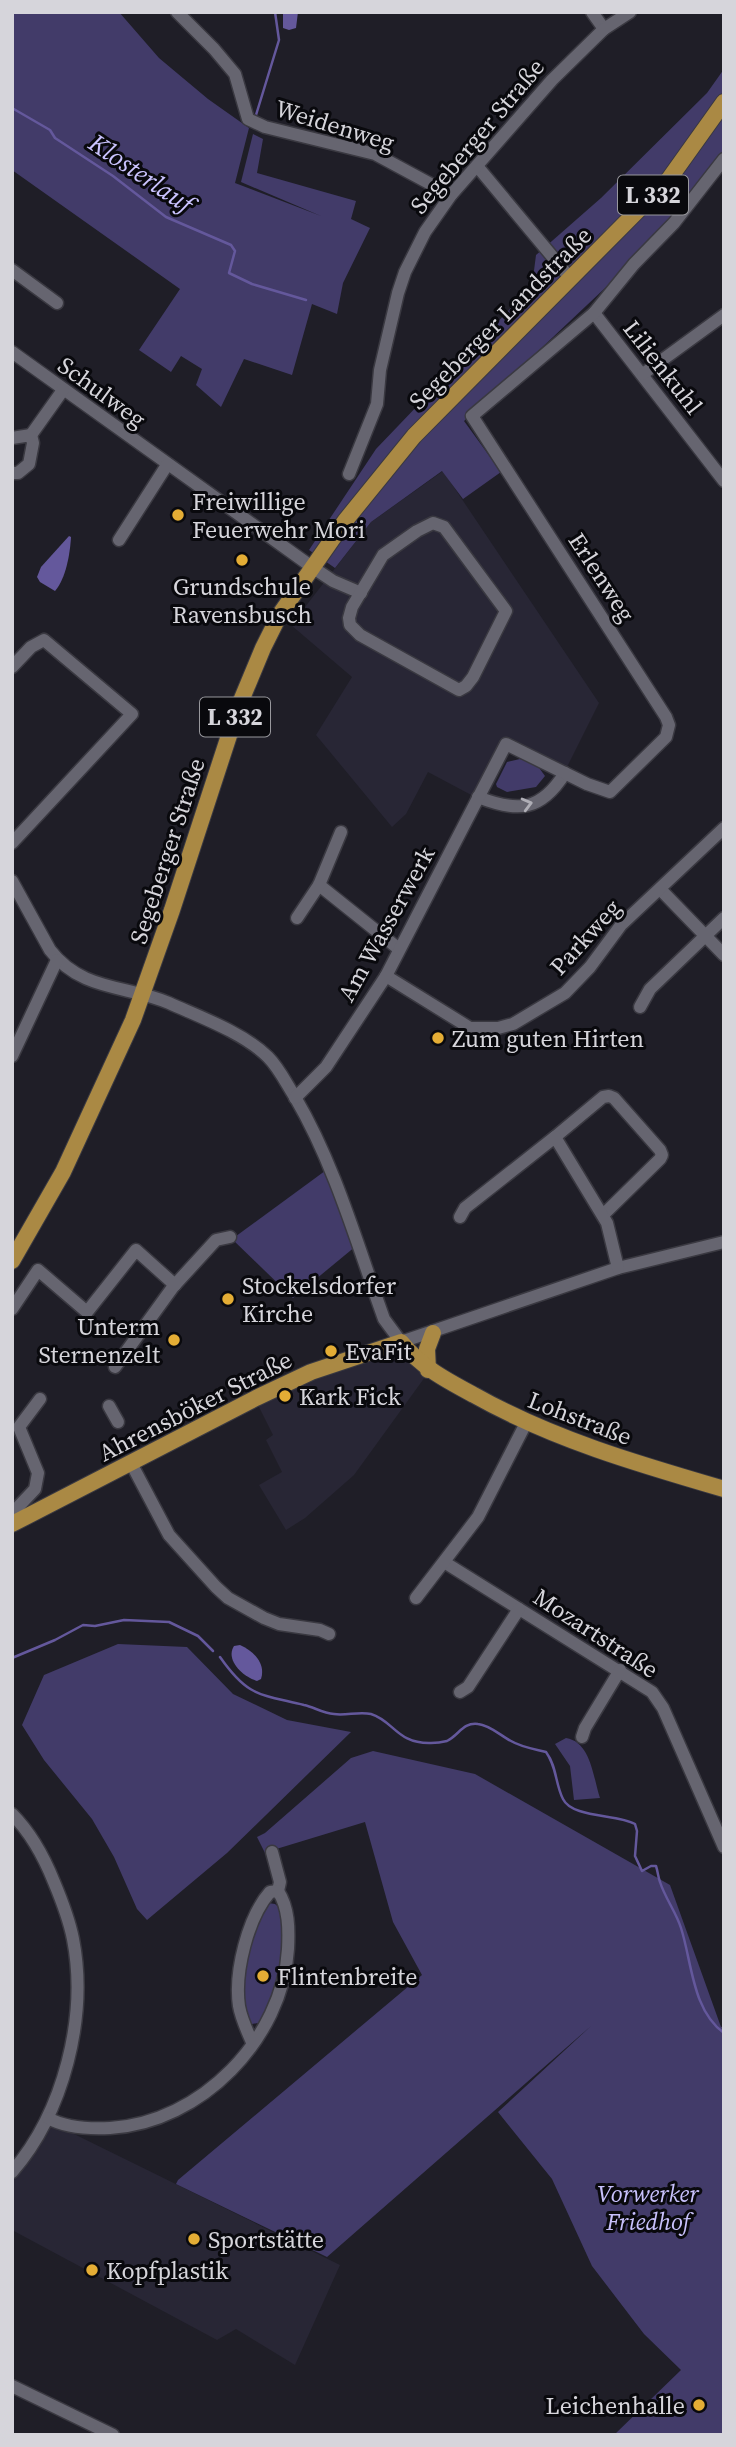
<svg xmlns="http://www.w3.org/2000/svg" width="736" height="2447" font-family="'Source Serif 4',serif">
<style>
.built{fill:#282635}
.green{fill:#423b69}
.water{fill:#64589c}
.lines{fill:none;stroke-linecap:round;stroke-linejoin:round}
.stream{stroke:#64589c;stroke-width:2.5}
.minor-casing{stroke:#3a3941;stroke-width:15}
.major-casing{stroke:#3a3941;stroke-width:18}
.minor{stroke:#666570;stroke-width:12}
.major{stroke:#aa8944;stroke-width:16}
.oneway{stroke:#afaeb6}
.poi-dot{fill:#e4ad35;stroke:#09090d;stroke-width:2.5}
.labels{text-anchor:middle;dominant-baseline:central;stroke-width:6;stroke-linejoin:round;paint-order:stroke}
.shield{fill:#09090d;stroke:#98989d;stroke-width:2}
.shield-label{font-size:23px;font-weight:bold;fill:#d6d5db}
.street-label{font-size:24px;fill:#d6d5db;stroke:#09090d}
.poi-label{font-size:24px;fill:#d6d5db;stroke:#09090d;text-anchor:start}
.park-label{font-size:24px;font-style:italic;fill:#c8c1fc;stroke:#09090d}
.water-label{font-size:26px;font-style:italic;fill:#cac3fe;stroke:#09090d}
</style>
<rect width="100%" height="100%" fill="#1f1e27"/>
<!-- built -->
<g class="built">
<polygon points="443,471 599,703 566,769 505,738 475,797 428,772 406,814 392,827 316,735 352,677 291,625 371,522"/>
<polygon points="390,1355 406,1359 425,1377 354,1475 305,1518 286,1530 259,1485 282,1472 266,1440 273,1435 258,1405 310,1379"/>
<polygon points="49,2124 70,2132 340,2265 295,2365 236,2329 217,2340 12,2230 12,2172"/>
</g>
<!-- green -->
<g class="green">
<polygon points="12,12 119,12 159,58 208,99 249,128 235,183 321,216 241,182 253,134 263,139 257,173 356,201 351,219 370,228 343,283 337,314 312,304 292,375 244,359 221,407 196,385 202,369 181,356 171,372 139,350 180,289 12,170"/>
<polygon points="724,69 724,150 702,180 670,221 621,273 464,421 501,472 463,499 442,471 371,522 335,568 309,550 376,449 532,286 536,255 601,198 707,93"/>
<polygon points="520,759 537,765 545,776 536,787 507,792 497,787 496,784 507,762"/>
<polygon points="329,1168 356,1246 293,1298 232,1239"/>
<polygon points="118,1644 187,1647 233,1694 287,1720 351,1732 227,1853 147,1920 137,1909 114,1857 92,1819 44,1760 22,1725 44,1675"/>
<path d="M 566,1738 C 591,1742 593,1777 600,1798 L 574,1800 L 570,1766 L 555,1744 Z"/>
<polygon points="373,1751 475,1774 670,1885 721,2027 724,2026 724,2435 614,2435 681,2370 644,2334 592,2266 552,2179 498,2112 591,2026 327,2257 176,2184 178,2180 422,1975 393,1922 365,1822 273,1850 266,1855 257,1837 265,1833 351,1758"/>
<polygon points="268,1903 275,1904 282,1910 284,1960 263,2022 252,2024 247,2021 242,1993 249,1942"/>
</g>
<!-- water -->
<g class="water">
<polygon points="283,12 298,12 296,28 289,30 283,28"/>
<path d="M 69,536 L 71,537 C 70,554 66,578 55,591 L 40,582 L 37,577 L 41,567 Z"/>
<path d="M 240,1645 C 254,1651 266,1664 261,1679 L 257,1681 C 243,1677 225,1660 234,1646 Z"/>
</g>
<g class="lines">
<!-- stream -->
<g class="stream">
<polyline points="12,108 50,130 55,138 113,176 166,217 231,245 235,251 229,273 252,284 306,300"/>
<polyline points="256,115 279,40 275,12"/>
<path d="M 220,1657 C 248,1697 259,1694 304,1705 C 314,1707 322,1713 334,1714 C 346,1716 359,1711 371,1714 C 394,1721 397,1744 431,1743 C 435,1743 443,1742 447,1741 C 459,1735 463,1722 478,1724 C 490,1725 501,1736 511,1741 C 521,1747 534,1749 546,1752 C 557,1767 555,1783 563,1799 C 572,1818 617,1814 635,1824 L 637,1831 L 635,1856 L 642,1871 L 651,1866 L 656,1866 C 658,1872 658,1877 660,1882 C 665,1898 676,1912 681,1928 C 692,1962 692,2010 724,2033"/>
<polyline points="12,1658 55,1640 83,1625 95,1626 124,1620 169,1622 198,1636 213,1651"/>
</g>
<!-- minor casing -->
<g class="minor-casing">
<g id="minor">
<polyline points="177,12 214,49 235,74 248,119 265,127 375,154 451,195"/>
<polyline points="592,12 604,29"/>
<polyline points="477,166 571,279"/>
<polyline points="12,270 57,303"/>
<polyline points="594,313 724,481"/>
<polyline points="12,352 312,567 333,581 361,593"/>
<polyline points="643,374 724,315"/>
<polyline points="31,435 63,390"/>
<polyline points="12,438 31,435 33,443 29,464 18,473 12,473"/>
<polyline points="349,474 377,404 380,370 398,293 405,272 425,232 451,195 552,80 604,29 630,12"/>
<polygon points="433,523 444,527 506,611 473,677 466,686 459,690 360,635 350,625 349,618 352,607 383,555 417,531"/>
<polyline points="119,540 167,465"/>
<polyline points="12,667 31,647 44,640 132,714 12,843"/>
<path d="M 478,797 C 518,813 541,811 565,773"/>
<path d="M 12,881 L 50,950 C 82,992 128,985 169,1003 C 200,1017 244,1033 268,1057 C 279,1068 286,1083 295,1097 C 335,1165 357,1244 384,1319 L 401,1342 L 618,1268 L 724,1242"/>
<polyline points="319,885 399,949"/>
<polyline points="660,889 724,955"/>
<polyline points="297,918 319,885 341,832"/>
<polyline points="386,976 470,1028 498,1028 513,1024 565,993 590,967 621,925 724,828"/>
<polyline points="640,1007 650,989 724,918"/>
<polyline points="12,1056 57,960"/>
<polyline points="295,1098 326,1067 386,976 506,744 587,784 610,792 666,737 669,725 666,717 472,416 594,313 634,264 674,223 724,159"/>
<polyline points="555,1137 603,1097 609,1096 614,1098 660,1150 662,1155 660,1159 603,1215"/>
<polyline points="460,1217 465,1208 555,1137 607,1223 618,1268"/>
<polyline points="12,1309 38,1270 87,1312 136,1250 175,1285"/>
<polyline points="115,1367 173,1287 216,1240 230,1237"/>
<polyline points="109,1406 118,1422"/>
<polyline points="131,1463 169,1535 216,1587 228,1598 264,1618 279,1624 320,1630 329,1634"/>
<polyline points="15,1523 19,1506 35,1489 38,1473 19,1427 40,1399"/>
<polyline points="444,1562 652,1692 663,1708 724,1847"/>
<polyline points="416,1598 478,1517 526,1423"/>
<polyline points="460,1692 468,1687 519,1609"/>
<polyline points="582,1737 585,1728 620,1670"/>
<path d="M 12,1814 C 32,1834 44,1857 54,1882 C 62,1901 69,1919 73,1939 C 88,2016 64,2112 12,2172"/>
<polyline points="272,1852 280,1882 278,1891"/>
<path d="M 48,2118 C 66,2128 90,2129 110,2128 C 201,2123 283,2038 288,1949 C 289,1929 289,1908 278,1891 L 270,1892 C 248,1917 234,1972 239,2006 C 241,2018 247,2031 252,2042"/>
<polyline points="12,2386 113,2435"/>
</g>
</g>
<!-- major casing -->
<g class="major-casing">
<g id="major">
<polyline points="12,1261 63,1172 133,1020 172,910 238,708 263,648 280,614 345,521 414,436 669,179 724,102"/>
<polyline points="428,1370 427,1349 433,1333"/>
<path d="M 12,1524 L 256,1398 L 311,1372 L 401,1342 C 421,1367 446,1380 474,1395 C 552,1439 638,1464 724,1489"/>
</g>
</g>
<!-- minor -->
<use href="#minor" class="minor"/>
<!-- major -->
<use href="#major" class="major"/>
</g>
<!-- one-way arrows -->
<defs><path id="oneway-chevron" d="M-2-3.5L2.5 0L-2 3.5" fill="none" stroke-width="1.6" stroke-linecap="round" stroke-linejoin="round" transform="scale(1.75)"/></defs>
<use class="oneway" href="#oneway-chevron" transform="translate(527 804) rotate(-15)"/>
<!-- markers -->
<g class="poi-dot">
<circle cx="178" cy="515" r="7"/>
<circle cx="242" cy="560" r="7"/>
<circle cx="438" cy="1038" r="7"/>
<circle cx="228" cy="1299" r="7"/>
<circle cx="174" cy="1340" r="7"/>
<circle cx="331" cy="1351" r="7"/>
<circle cx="285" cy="1396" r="7"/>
<circle cx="263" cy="1976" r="7"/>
<circle cx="194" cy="2239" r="7"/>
<circle cx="92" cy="2270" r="7"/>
<circle cx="699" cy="2405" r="7"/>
</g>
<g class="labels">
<!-- shield labels -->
<g class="shield">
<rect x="618" y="175.5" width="70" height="39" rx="5"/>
<rect x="200" y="697.5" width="70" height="39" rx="5"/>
</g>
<g class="shield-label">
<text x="653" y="195">L 332</text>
<text x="235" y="717">L 332</text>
</g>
<!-- street labels -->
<g class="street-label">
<text transform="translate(335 125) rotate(17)">Weidenweg</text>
<text transform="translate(477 136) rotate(-50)">Segeberger Straße</text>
<text transform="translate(500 318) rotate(-45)">Segeberger Landstraße</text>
<text transform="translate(663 367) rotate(52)">Lilienkuhl</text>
<text transform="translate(102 392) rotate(36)">Schulweg</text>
<text transform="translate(602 577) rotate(57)">Erlenweg</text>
<text transform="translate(167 851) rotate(-72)">Segeberger Straße</text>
<text transform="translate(386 924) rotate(-61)">Am Wasserwerk</text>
<text transform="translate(585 937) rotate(-48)">Parkweg</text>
<text transform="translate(195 1406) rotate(-27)">Ahrensböker Straße</text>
<text transform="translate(580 1418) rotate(21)">Lohstraße</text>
<text transform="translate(596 1633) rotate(33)">Mozartstraße</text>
</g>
<!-- poi labels -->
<g class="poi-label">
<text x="192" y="501">Freiwillige<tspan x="192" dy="28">Feuerwehr Mori</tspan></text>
<text x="242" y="586" text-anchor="middle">Grundschule<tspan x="242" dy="28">Ravensbusch</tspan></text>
<text x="452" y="1038">Zum guten Hirten</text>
<text x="242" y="1285">Stockelsdorfer<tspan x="242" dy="28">Kirche</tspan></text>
<text x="160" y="1326" text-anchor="end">Unterm<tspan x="160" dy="28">Sternenzelt</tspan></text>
<text x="345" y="1351">EvaFit</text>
<text x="299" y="1396">Kark Fick</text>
<text x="277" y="1976">Flintenbreite</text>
<text x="208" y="2239">Sportstätte</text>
<text x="106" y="2270">Kopfplastik</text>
<text x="685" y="2405" text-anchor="end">Leichenhalle</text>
</g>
<!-- park labels -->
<g class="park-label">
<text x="648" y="2193">Vorwerker<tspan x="648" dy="28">Friedhof</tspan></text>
</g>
<!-- water labels -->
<g class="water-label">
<text transform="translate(141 173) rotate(34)">Klosterlauf</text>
</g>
</g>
<!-- border -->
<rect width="736" height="2447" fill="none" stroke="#d6d5db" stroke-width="28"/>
</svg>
